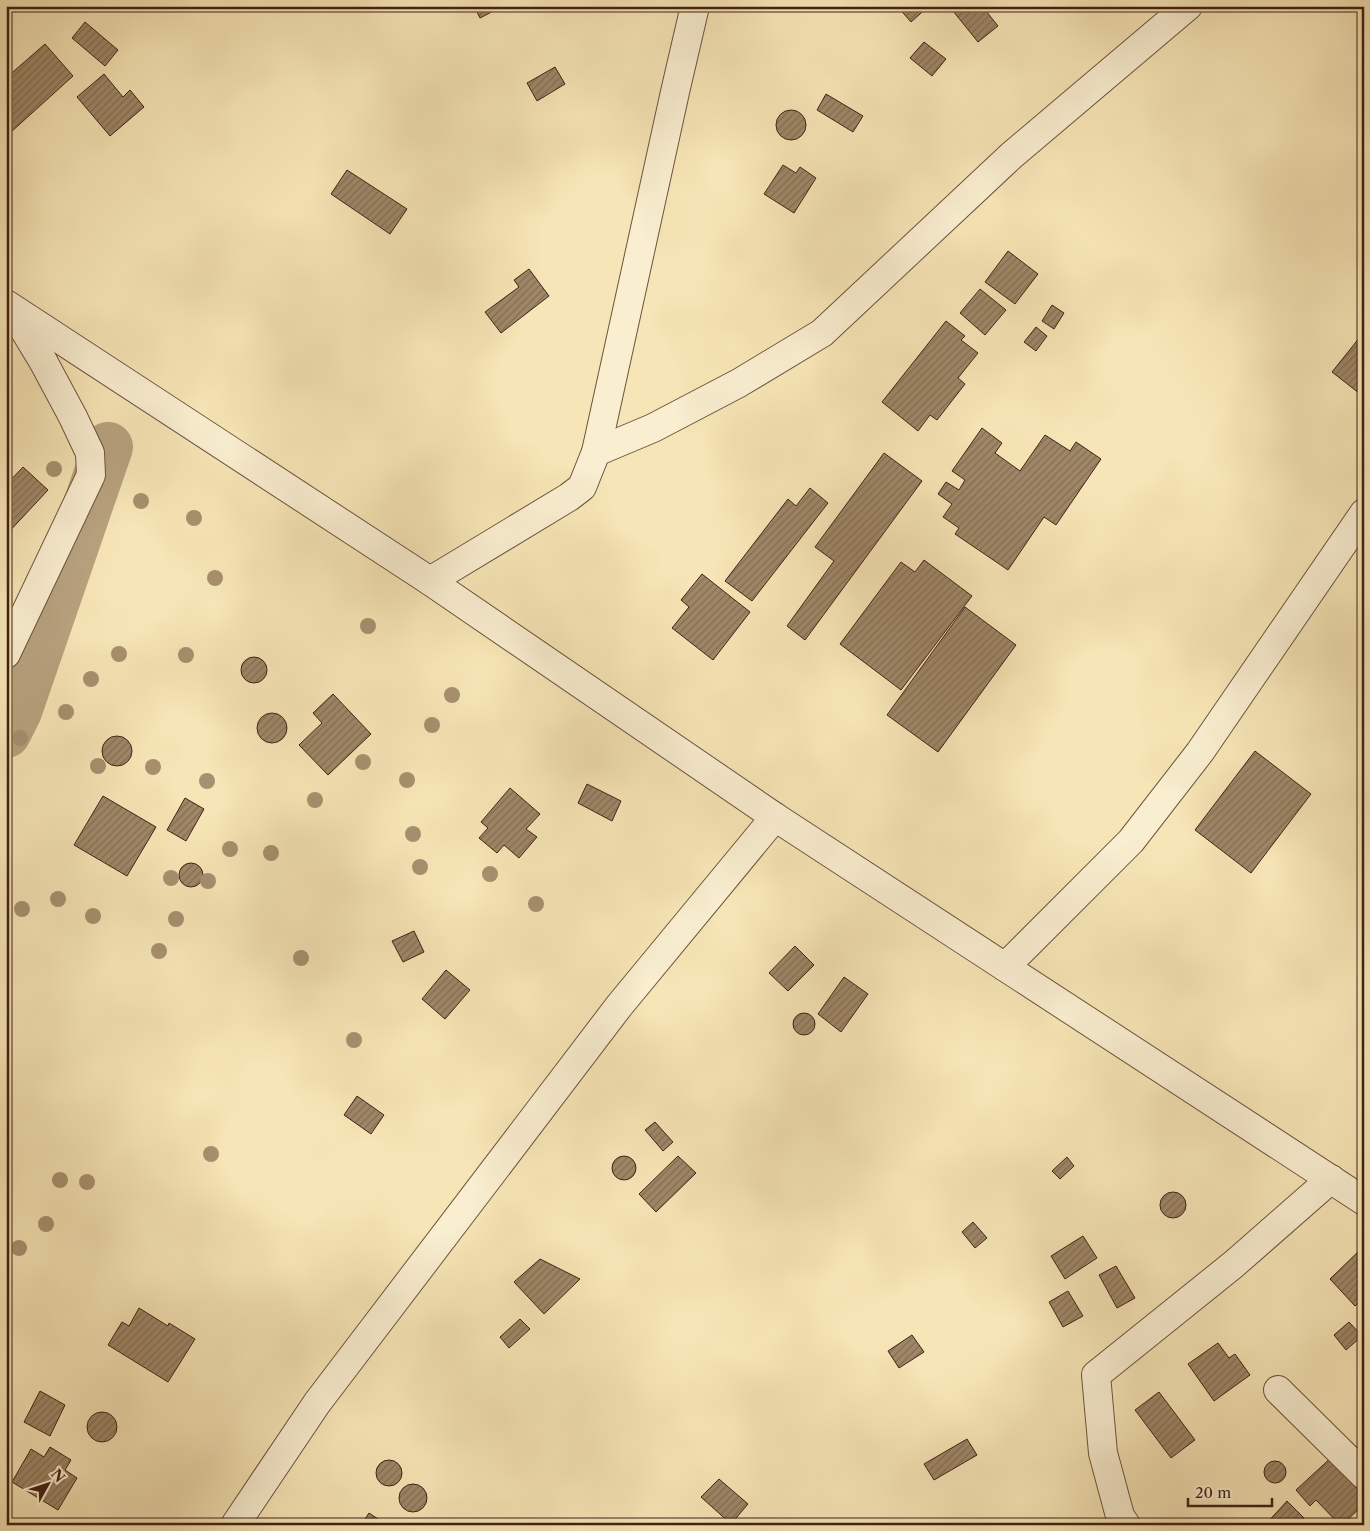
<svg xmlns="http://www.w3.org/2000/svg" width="1370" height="1531" font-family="'Libre Caslon Text',serif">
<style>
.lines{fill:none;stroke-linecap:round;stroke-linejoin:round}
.river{stroke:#b8a27f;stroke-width:50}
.building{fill:url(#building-hatch);stroke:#412113}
.minor-casing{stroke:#6e523c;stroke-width:30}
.minor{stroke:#f9eed0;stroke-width:28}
.tree{fill:#a7906f}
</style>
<defs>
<pattern id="building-hatch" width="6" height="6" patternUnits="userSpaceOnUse" patternTransform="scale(1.25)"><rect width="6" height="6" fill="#9f8768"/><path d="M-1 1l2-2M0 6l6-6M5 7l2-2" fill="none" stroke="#836e54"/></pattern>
</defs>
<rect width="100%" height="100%" fill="#f6e5b6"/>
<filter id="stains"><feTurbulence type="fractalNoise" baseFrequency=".004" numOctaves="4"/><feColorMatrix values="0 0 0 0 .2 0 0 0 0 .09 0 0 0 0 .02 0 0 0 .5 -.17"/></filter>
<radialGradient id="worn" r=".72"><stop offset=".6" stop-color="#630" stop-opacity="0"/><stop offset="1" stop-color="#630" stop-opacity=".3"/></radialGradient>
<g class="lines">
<!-- river -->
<polyline class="river" points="6,733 17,711 108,447"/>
</g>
<!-- building -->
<g class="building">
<polygon points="474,6 503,6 480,18"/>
<polygon points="897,6 929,6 911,22"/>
<polygon points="949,6 982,6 998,26 978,42"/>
<polygon points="85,22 118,50 105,66 72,38"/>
<polygon points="924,42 946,59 932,76 910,58"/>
<polygon points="45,44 73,76 11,132 6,127 6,78"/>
<polygon points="555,67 565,84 537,101 527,83"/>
<polygon points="104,74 123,97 130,90 144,107 110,136 77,97"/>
<polygon points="826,94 863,116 853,132 817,110"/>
<circle cx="791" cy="125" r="15"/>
<polygon points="783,165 796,173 800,167 816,178 794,213 764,194"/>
<polygon points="347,170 407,209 390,234 331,194"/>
<polygon points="1008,251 1038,274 1015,304 985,282"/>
<polygon points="529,269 549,296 501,333 485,312 519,287 514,280"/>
<polygon points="980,289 1006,310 985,335 960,313"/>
<polygon points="1052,305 1064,313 1054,329 1042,321"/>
<polygon points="946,321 965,336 961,340 978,353 958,378 965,384 937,420 930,415 918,431 882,402"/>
<polygon points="1036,327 1047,336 1036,351 1024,342"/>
<polygon points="1364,332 1364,397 1332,372"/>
<polygon points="982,428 1002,443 995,453 1020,471 1045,435 1070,451 1076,442 1101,459 1056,525 1044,517 1008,570 955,534 959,528 943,517 952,504 938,494 946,482 959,490 965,480 952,471"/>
<polygon points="884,453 922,481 805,640 787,626 834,561 815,547"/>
<polygon points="23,467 48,490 6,535 6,485"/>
<polygon points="810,488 828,503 752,601 725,581 788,499 796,506"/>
<polygon points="924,560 972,596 901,690 840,644 901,562 915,572"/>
<polygon points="702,574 750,612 713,660 672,628 689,607 681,600"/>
<polygon points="965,607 1016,645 938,752 887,715"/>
<circle cx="254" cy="670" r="13"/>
<polygon points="333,694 371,734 328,775 299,745 322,723 313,713"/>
<circle cx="272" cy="728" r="15"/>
<circle cx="117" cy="751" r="15"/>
<polygon points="1255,751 1311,794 1251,873 1195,830"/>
<polygon points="587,784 621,801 612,821 578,803"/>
<polygon points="510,788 540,814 526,829 537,837 519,858 504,845 497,853 479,838 488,828 481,822"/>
<polygon points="103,796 156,827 127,876 74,845"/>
<polygon points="185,798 204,809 186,841 167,830"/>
<circle cx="191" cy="875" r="12"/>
<polygon points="414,931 424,952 403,962 392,941"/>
<polygon points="795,946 814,965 788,991 769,973"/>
<polygon points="446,970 470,990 445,1019 422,999"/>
<polygon points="844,977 868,994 841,1032 818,1014"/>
<circle cx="804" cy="1024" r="11"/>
<polygon points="357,1096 384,1115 371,1134 344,1115"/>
<polygon points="655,1122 673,1142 663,1151 645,1130"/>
<polygon points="678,1156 696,1173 656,1212 639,1194"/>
<circle cx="624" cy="1168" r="12"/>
<polygon points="1067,1157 1074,1166 1060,1179 1052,1171"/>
<circle cx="1173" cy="1205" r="13"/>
<polygon points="973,1222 987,1238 975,1248 962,1232"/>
<polygon points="1083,1236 1097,1258 1065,1279 1051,1256"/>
<polygon points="1360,1250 1364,1254 1364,1298 1355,1306 1330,1279"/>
<polygon points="540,1259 580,1279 544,1314 514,1282"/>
<polygon points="1116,1266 1135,1298 1117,1308 1099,1275"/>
<polygon points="1068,1291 1083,1316 1063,1327 1049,1302"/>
<polygon points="139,1308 168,1326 169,1323 195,1339 168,1382 108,1345 122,1322 129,1326"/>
<polygon points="520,1319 530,1329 509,1348 500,1337"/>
<polygon points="1349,1322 1362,1336 1346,1350 1334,1335"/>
<polygon points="912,1335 924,1352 899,1368 888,1351"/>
<polygon points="1218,1343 1229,1358 1235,1354 1250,1375 1214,1401 1188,1364"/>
<polygon points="40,1391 65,1405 50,1436 24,1422"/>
<polygon points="1159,1392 1195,1440 1171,1458 1135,1410"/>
<circle cx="102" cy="1427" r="15"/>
<polygon points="967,1439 977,1455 934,1480 924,1464"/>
<polygon points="50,1447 71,1460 65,1470 77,1478 58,1510 12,1482 31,1449 44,1457"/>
<polygon points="1334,1455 1364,1488 1364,1504 1342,1525 1340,1525 1316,1500 1310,1506 1296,1490"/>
<circle cx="389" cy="1473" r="13"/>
<circle cx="1275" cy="1472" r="11"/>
<polygon points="719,1479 748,1504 731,1524 701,1497"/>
<circle cx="413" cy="1498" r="14"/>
<polygon points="1287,1501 1304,1518 1298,1525 1265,1525"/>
<polygon points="369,1513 387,1525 361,1525"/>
</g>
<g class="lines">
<!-- minor casing -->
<g class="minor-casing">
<g id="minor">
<polyline points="6,304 430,581 775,817 1364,1201"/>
<polyline points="596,452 653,428 739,383 822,333 1012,155 1188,6"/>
<polyline points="430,581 569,497 582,487 596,452 675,92 695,6"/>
<polyline points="6,654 91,475 90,453 73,417 43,361 14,313"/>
<polyline points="1005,967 1131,841 1200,752 1364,513"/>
<polyline points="1278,1390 1364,1475"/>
<polyline points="235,1525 317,1403 619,1006 775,817"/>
<polyline points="1126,1525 1120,1516 1103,1453 1096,1375 1234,1264 1331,1179"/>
</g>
</g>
<!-- minor -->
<use href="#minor" class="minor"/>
</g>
<!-- trees -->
<g class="tree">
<circle cx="54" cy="469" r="8"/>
<circle cx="141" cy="501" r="8"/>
<circle cx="194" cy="518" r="8"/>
<circle cx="215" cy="578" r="8"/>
<circle cx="368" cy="626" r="8"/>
<circle cx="119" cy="654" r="8"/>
<circle cx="186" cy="655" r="8"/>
<circle cx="91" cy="679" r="8"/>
<circle cx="452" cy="695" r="8"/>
<circle cx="66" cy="712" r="8"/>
<circle cx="432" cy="725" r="8"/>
<circle cx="20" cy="738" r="8"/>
<circle cx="363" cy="762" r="8"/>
<circle cx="98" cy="766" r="8"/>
<circle cx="153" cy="767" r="8"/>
<circle cx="407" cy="780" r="8"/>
<circle cx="207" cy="781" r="8"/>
<circle cx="315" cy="800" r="8"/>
<circle cx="413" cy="834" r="8"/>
<circle cx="230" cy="849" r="8"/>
<circle cx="271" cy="853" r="8"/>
<circle cx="420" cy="867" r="8"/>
<circle cx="490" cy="874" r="8"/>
<circle cx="171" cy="878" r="8"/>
<circle cx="208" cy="881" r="8"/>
<circle cx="58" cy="899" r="8"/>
<circle cx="536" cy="904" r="8"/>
<circle cx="22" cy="909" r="8"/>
<circle cx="93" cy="916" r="8"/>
<circle cx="176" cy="919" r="8"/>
<circle cx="159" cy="951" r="8"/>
<circle cx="301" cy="958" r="8"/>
<circle cx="354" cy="1040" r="8"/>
<circle cx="211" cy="1154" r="8"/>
<circle cx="60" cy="1180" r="8"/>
<circle cx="87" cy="1182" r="8"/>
<circle cx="46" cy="1224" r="8"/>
<circle cx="19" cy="1248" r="8"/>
</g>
<!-- margin -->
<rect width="1370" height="1531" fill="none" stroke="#f6e5b6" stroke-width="25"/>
<rect x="8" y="8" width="1355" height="1516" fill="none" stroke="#412113" stroke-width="2.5"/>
<rect x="12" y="12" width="1345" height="1506" fill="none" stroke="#412113"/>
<!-- north arrow -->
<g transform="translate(48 1484) rotate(50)" stroke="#f9eed0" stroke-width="4" paint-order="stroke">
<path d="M0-4L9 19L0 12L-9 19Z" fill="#412113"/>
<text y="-8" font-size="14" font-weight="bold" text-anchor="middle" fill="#412113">N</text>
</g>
<!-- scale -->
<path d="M1188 1498v8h84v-8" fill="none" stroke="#412113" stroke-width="2.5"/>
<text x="1195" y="1498" font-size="15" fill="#412113" stroke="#f9eed0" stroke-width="4" paint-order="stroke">20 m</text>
<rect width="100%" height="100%" filter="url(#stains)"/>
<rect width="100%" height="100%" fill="url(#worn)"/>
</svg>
